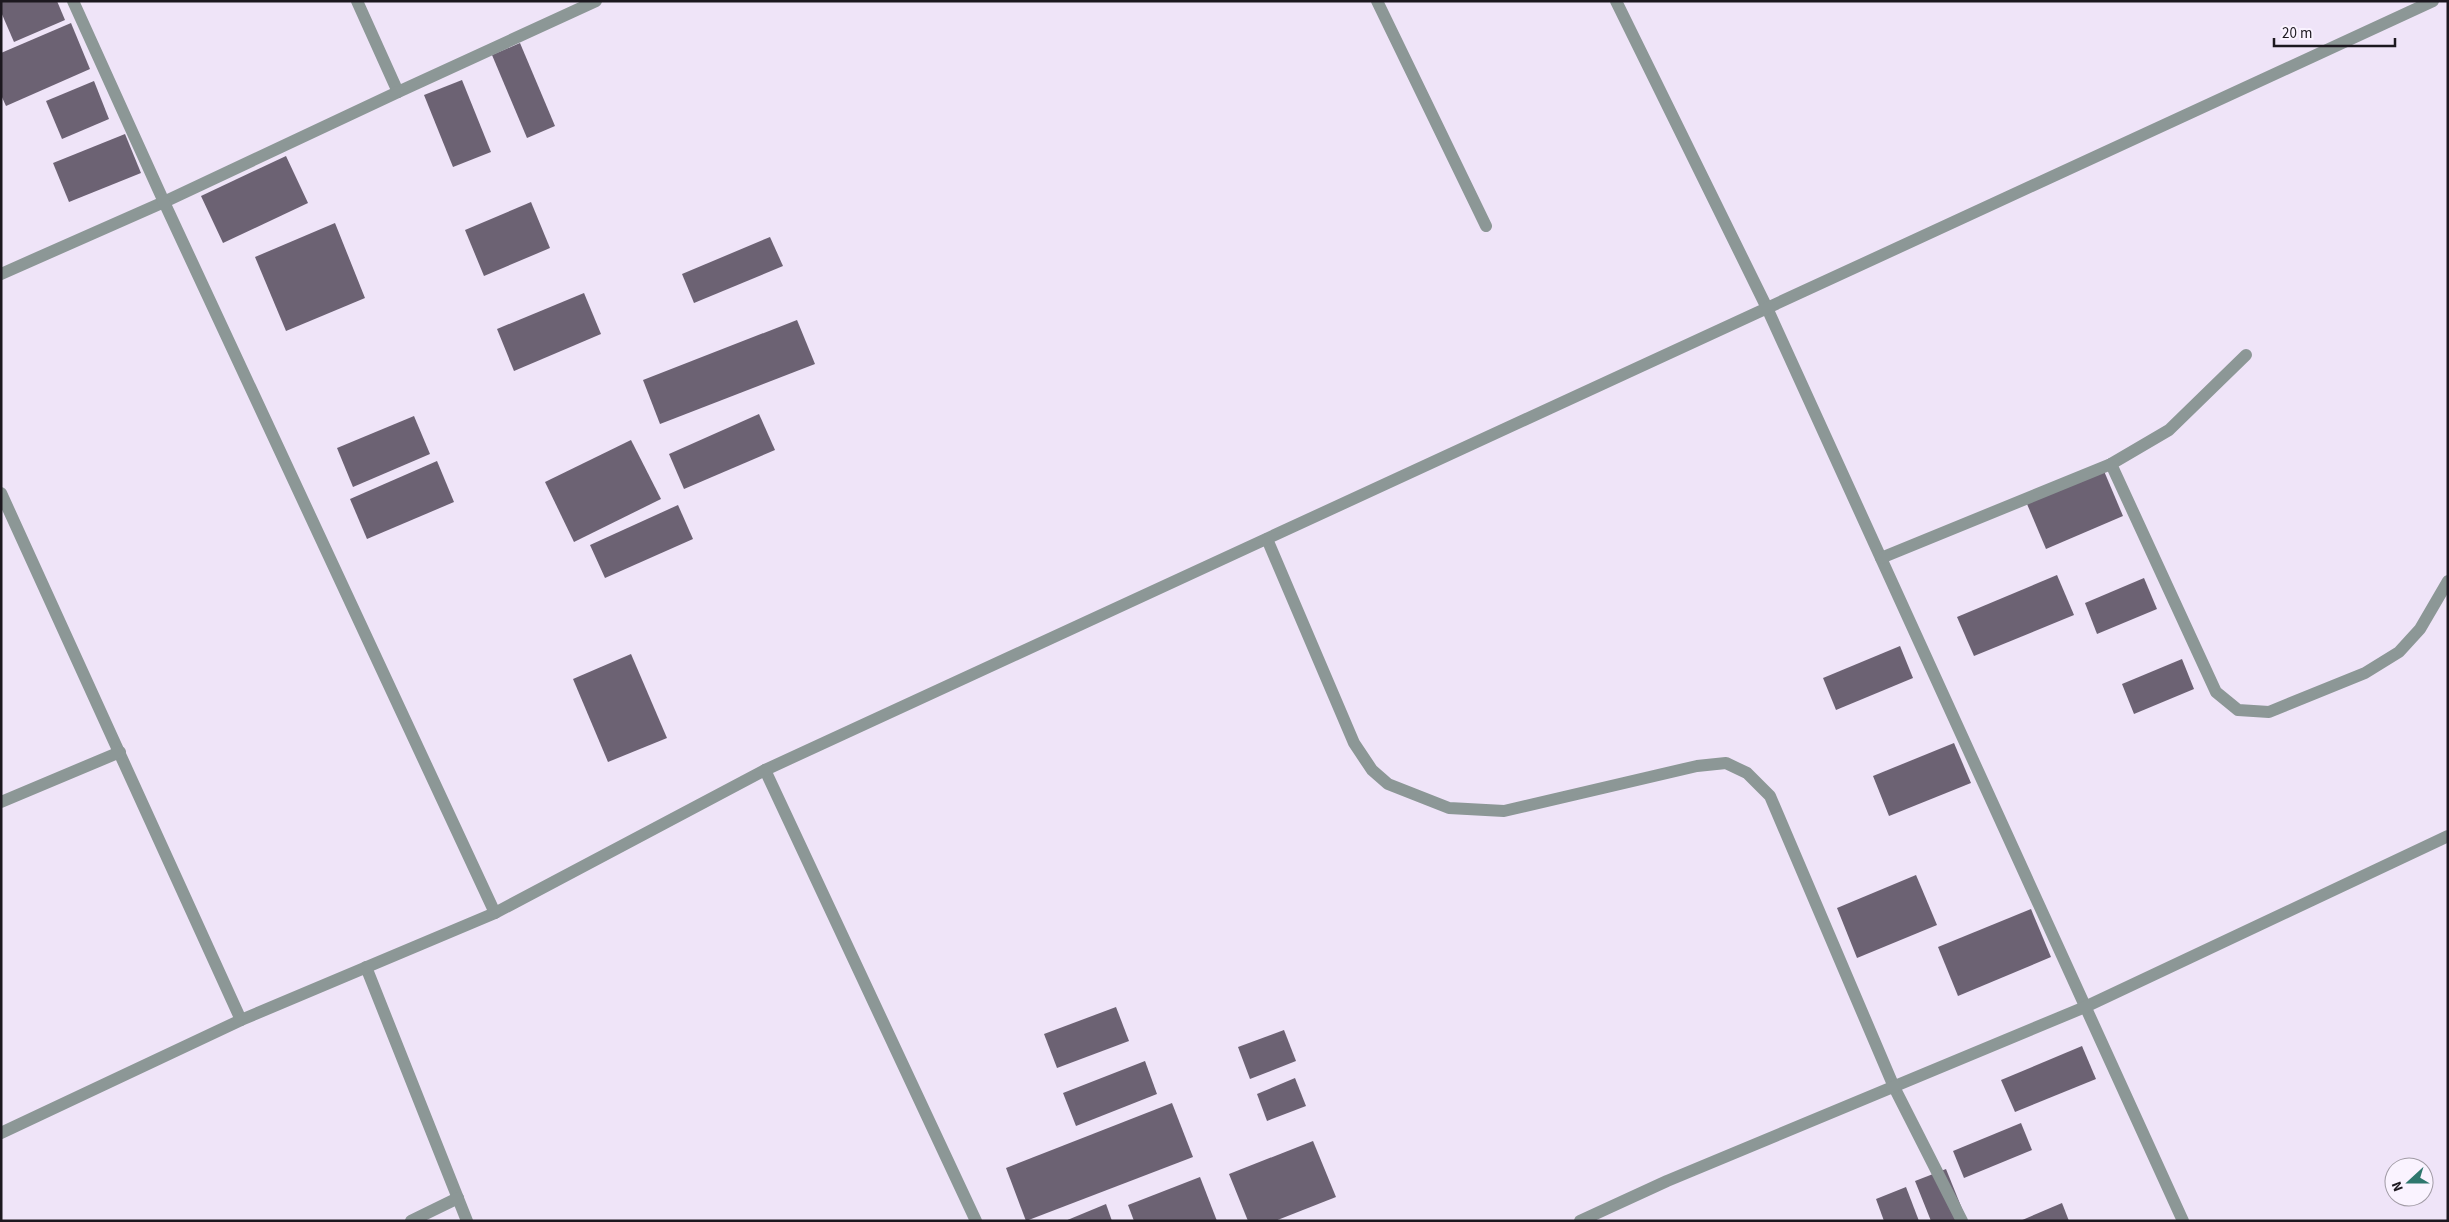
<svg xmlns="http://www.w3.org/2000/svg" width="2449" height="1222" font-family="'Source Sans 3',sans-serif">
<style>
.building{fill:#6c6273}
.lines{fill:none;stroke-linecap:round;stroke-linejoin:round}
.minor{stroke:#8c9796;stroke-width:12}
</style>
<rect width="100%" height="100%" fill="#efe4f8"/>
<!-- building -->
<g class="building">
<polygon points="1,1 57,1 65,20 14,42 1,12"/>
<polygon points="71,23 90,69 6,106 1,95 1,53"/>
<polygon points="520,43 555,126 527,138 492,55"/>
<polygon points="462,80 491,152 453,167 424,95"/>
<polygon points="94,81 109,119 62,139 46,101"/>
<polygon points="125,134 141,173 69,202 53,163"/>
<polygon points="286,156 308,203 223,243 201,196"/>
<polygon points="531,202 550,248 484,276 465,230"/>
<polygon points="335,223 365,298 286,331 255,257"/>
<polygon points="770,237 783,266 694,303 682,274"/>
<polygon points="584,293 601,334 514,371 497,329"/>
<polygon points="797,320 815,364 660,424 643,380"/>
<polygon points="759,414 775,450 684,489 669,454"/>
<polygon points="414,416 430,454 353,487 337,448"/>
<polygon points="631,440 661,499 574,542 545,482"/>
<polygon points="437,461 454,502 367,539 350,499"/>
<polygon points="2104,471 2123,516 2046,549 2027,504"/>
<polygon points="678,505 693,539 605,578 590,545"/>
<polygon points="2057,575 2074,615 1974,656 1957,617"/>
<polygon points="2144,578 2157,609 2097,634 2085,603"/>
<polygon points="1900,646 1913,678 1836,710 1823,678"/>
<polygon points="631,654 667,738 608,762 573,679"/>
<polygon points="2182,659 2194,689 2134,714 2122,684"/>
<polygon points="1954,743 1971,783 1889,816 1873,776"/>
<polygon points="1916,875 1937,925 1857,958 1837,908"/>
<polygon points="2031,909 2051,957 1958,996 1938,947"/>
<polygon points="1116,1007 1129,1041 1057,1068 1044,1034"/>
<polygon points="1284,1030 1296,1061 1250,1079 1238,1047"/>
<polygon points="2082,1046 2096,1079 2015,1112 2001,1080"/>
<polygon points="1145,1061 1157,1094 1076,1126 1063,1093"/>
<polygon points="1295,1078 1306,1106 1267,1121 1257,1094"/>
<polygon points="1172,1103 1193,1157 1026,1221 1006,1168"/>
<polygon points="2021,1123 2032,1150 1964,1178 1953,1151"/>
<polygon points="1313,1141 1336,1197 1275,1221 1248,1221 1229,1174"/>
<polygon points="1946,1169 1967,1221 1931,1221 1915,1181"/>
<polygon points="1200,1177 1217,1221 1134,1221 1128,1205"/>
<polygon points="1906,1187 1919,1221 1884,1221 1876,1199"/>
<polygon points="2062,1203 2069,1221 2020,1221"/>
<polygon points="1106,1204 1112,1221 1065,1221"/>
</g>
<g class="lines">
<!-- minor -->
<g class="minor">
<polyline points="357,1 398,92 596,1"/>
<polyline points="1377,1 1486,226"/>
<polyline points="1616,1 1767,308 2183,1221"/>
<polyline points="1,274 164,202 398,92"/>
<polyline points="2111,464 2216,692 2238,710 2269,712 2365,673 2399,652 2420,629 2448,581"/>
<polyline points="1,493 241,1020"/>
<polyline points="1267,539 1354,743 1372,770 1388,784 1449,808 1504,811 1697,766 1726,763 1747,773 1770,796 1894,1087 1962,1221"/>
<polyline points="1881,558 2111,464 2169,430 2246,355"/>
<polyline points="765,770 976,1221"/>
<polyline points="1,802 120,752"/>
<polyline points="495,913 765,770 2433,1"/>
<polyline points="366,967 467,1221"/>
<polyline points="1,1133 241,1020 495,913 164,202 73,1"/>
<polyline points="411,1221 458,1198"/>
<polyline points="1580,1221 1667,1181 2085,1007 2448,836"/>
</g>
</g>
<!-- border -->
<rect width="2449" height="1222" fill="none" stroke="#1c181f" stroke-width="5"/>
<!-- north arrow -->
<g transform="translate(2409 1182) rotate(249)"><circle r="24" fill="#faf3ff" stroke="#a19ba5"/>
<path d="M0-4L9 19L0 12L-9 19Z" fill="#2f776e"/>
<text y="-8" font-size="14" font-weight="bold" text-anchor="middle" fill="#1c181f">N</text>
</g>
<!-- scale -->
<path d="M2274 38v8h121v-8" fill="none" stroke="#1c181f" stroke-width="2.5"/>
<text x="2282" y="38" font-size="15" fill="#1c181f" stroke="#faf3ff" stroke-width="4" paint-order="stroke">20 m</text>
</svg>
